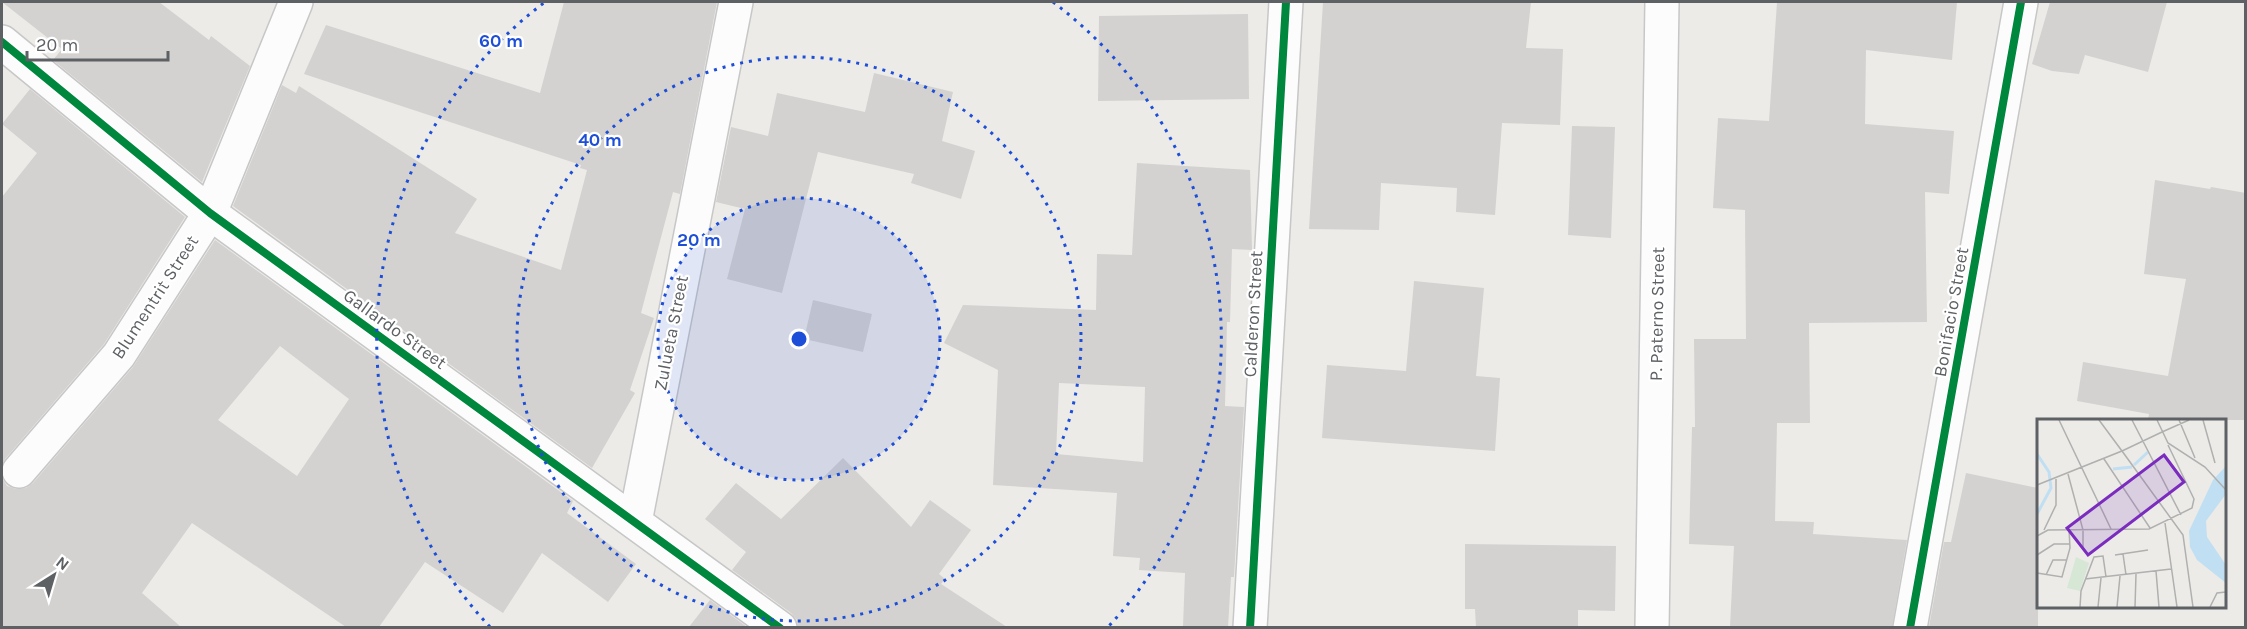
<svg xmlns="http://www.w3.org/2000/svg" width="2247" height="629" font-family="Karla,sans-serif">
<style>
.building{fill:#d3d2d0;fill-rule:evenodd}
.lines{fill:none;stroke-linecap:round;stroke-linejoin:round}
.minor-casing{stroke:#c7c7c7;stroke-width:36}
.tertiary-casing{stroke:#c7c7c7;stroke-width:36}
.minor{stroke:#fcfcfc;stroke-width:33}
.tertiary{stroke:#fcfcfc;stroke-width:33}
.cycleway-casing{stroke:#fff;stroke-width:11}
.cycleway{stroke:#00873e;stroke-width:8}
.ring{fill:none;stroke:#1d4ed8;stroke-width:3;stroke-dasharray:3 6}
.labels{text-anchor:middle;dominant-baseline:central;stroke-width:4.5;stroke-linejoin:round;paint-order:stroke}
.street-label{font-size:18px;fill:#5d6164;stroke:#fff}
.inset-river{fill:none;stroke:#c1dff2;stroke-width:3}
.inset-road{fill:none;stroke:#afb0af;stroke-width:1.5}
.view{fill:#7b2cbf;fill-opacity:0.15;stroke:#7b2cbf;stroke-width:3}
.inset-edge{fill:none;stroke:#5d6164;stroke-width:3}
.centre{fill:#1d4ed8;stroke:#fff;stroke-width:3}
.ring-label{font-size:18px;text-anchor:middle;font-weight:bold;fill:#1d4ed8;stroke:#fff;stroke-width:4.5;stroke-linejoin:round;paint-order:stroke}
</style>
<rect width="100%" height="100%" fill="#ecebe8"/>
<!-- building -->
<g class="building">
<polygon points="2,2 159,2 209,40 211,36 250,66 202,182 53,60 62,49"/>
<polygon points="564,2 717,2 680,194 673,192 641,313 654,318 630,390 635,393 592,468 233,206 282,85 296,93 299,86 477,199 455,233 561,270 587,170 580,168 581,165 304,74 326,25 540,93"/>
<polygon points="1323,2 1531,2 1526,48 1563,49 1560,125 1502,123 1495,215 1456,212 1457,188 1381,183 1379,230 1309,229"/>
<polygon points="1777,2 1957,2 1952,60 1866,50 1865,124 1954,131 1949,194 1925,192 1927,322 1809,323 1810,423 1777,423 1775,521 1814,522 1813,534 1907,540 1892,627 1730,627 1734,546 1689,544 1692,427 1695,427 1694,339 1746,339 1745,210 1713,208 1718,118 1769,121"/>
<polygon points="2050,2 2167,2 2148,72 2085,55 2079,74 2052,71 2032,64"/>
<polygon points="1248,14 1249,99 1098,101 1099,16"/>
<polygon points="874,73 953,92 942,141 975,151 961,199 911,183 914,174 818,152 782,293 727,279 745,209 716,202 731,127 768,136 777,93 865,112"/>
<polygon points="30,89 185,217 104,344 5,459 2,465 2,197 37,153 2,124"/>
<polygon points="1572,126 1615,127 1611,238 1568,235"/>
<path d="M 1137,163 L 1250,170 L 1252,250 L 1232,249 L 1230,322 L 1227,322 L 1225,406 L 1244,407 L 1234,577 L 1231,577 L 1228,627 L 1183,627 L 1185,573 L 1139,570 L 1140,558 L 1113,556 L 1117,493 L 993,485 L 998,370 L 944,343 L 963,305 L 1096,310 L 1097,254 L 1132,255 ZM 1059,383 L 1145,387 L 1143,462 L 1056,454 Z"/>
<polygon points="2155,180 2210,189 2211,187 2246,193 2246,420 2148,420 2149,414 2077,401 2083,362 2168,376 2186,279 2144,274"/>
<path d="M 215,240 L 573,501 L 567,513 L 636,564 L 608,602 L 542,553 L 503,613 L 425,562 L 379,627 L 346,627 L 192,523 L 142,593 L 181,627 L 2,627 L 2,478 L 7,486 L 16,489 L 26,488 L 33,483 L 133,367 ZM 280,346 L 349,399 L 297,476 L 218,420 Z"/>
<polygon points="1414,281 1484,288 1476,376 1500,378 1495,451 1322,438 1327,365 1406,371"/>
<polygon points="813,300 872,314 863,352 804,339"/>
<polygon points="843,458 911,527 930,500 971,530 939,574 945,579 941,584 1007,627 798,627 797,620 791,613 732,570 746,552 705,519 736,483 781,519"/>
<polygon points="1966,473 2038,488 2038,627 1929,627 1944,542 1951,542"/>
<polygon points="1465,544 1616,546 1615,611 1578,610 1578,627 1476,627 1475,609 1465,609"/>
<polygon points="710,600 747,627 689,627"/>
</g>
<g class="lines">
<!-- minor casing -->
<g class="minor-casing">
<g id="minor">
<polyline points="19,471 119,355 210,213 296,2"/>
<polyline points="635,522 736,2"/>
<polyline points="1250,628 1286,2"/>
<polyline points="1910,628 2021,2"/>
</g>
</g>
<!-- tertiary casing -->
<g class="tertiary-casing">
<g id="tertiary">
<polyline points="2,42 210,213 780,628"/>
<polyline points="1652,628 1662,2"/>
</g>
</g>
<!-- minor -->
<use href="#minor" class="minor"/>
<!-- tertiary -->
<use href="#tertiary" class="tertiary"/>
<!-- cycleway casing -->
<g class="cycleway-casing">
<g id="cycleway">
<polyline points="2,42 210,213 780,628"/>
<polyline points="1250,628 1286,2"/>
<polyline points="1910,628 2021,2"/>
</g>
</g>
<!-- cycleway -->
<use href="#cycleway" class="cycleway"/>
</g>
<!-- distance rings -->
<circle cx="799" cy="339" r="141" fill="#1d4ed8" fill-opacity=".12"/>
<g class="ring">
<circle cx="799" cy="339" r="141"/>
<circle cx="799" cy="339" r="282"/>
<path d="M490 627A422 422 0 0 1 545 2M1053 2A422 422 0 0 1 1108 627"/>
</g>
<g class="labels">
<!-- street labels -->
<g class="street-label">
<text transform="translate(155 297) rotate(-57)">Blumentrit Street</text>
<text transform="translate(1951 312) rotate(-80)">Bonifacio Street</text>
<text transform="translate(1253 314) rotate(-87)">Calderon Street</text>
<text transform="translate(1657 314) rotate(-89)">P. Paterno Street</text>
<text transform="translate(395 329) rotate(36)">Gallardo Street</text>
<text transform="translate(671 333) rotate(-79)">Zulueta Street</text>
</g>
</g>
<!-- overview -->
<g transform="translate(2037 419)">
<rect width="189" height="189" fill="#ecebe8"/>
<path d="M 39,138 L 52,144 L 43,172 L 30,169 Z" fill="#d7e7d5"/>
<path d="M 189,47 L 189,75 L 169,102 L 170,118 L 189,146 L 189,164 L 160,141 L 153,128 L 152,112 L 176,61 Z" fill="#c1dff2"/>
<path class="inset-river" d="M 0,35 L 12,53 L 14,69 L 0,95M 97,46 L 111,33M 76,50 L 95,48"/>
<path class="inset-road" d="M 22,1 L 74,110M 62,1 L 85,32 L 125,13M 95,1 L 144,96M 120,1 L 131,24 L 168,48 L 189,71M 142,1 L 158,39M 166,1 L 178,44M 125,13 L 152,1M 67,40 L 113,109M 31,55 L 46,111 L 46,128M 0,66 L 85,32 L 146,116 L 156,188M 128,104 L 140,188M 7,111 L 19,86 L 19,60M 0,117 L 11,111 L 112,110 L 155,89 L 157,80 L 131,26M 86,135 L 89,156M 0,136 L 17,125 L 33,125M 78,136 L 111,131M 119,152 L 122,188M 0,154 L 25,158 L 33,129 L 32,110M 9,156 L 16,141 L 29,141M 48,160 L 134,150M 43,188 L 44,172 L 57,138 L 66,137 L 69,158M 61,188 L 64,159M 80,188 L 83,157M 98,188 L 99,155M 173,188 L 180,174 L 189,173"/>
<path class="view" d="M 127,36 L 147,63 L 51,136 L 30,109 Z"/>
<rect width="189" height="189" class="inset-edge"/>
</g>
<circle cx="799" cy="339" r="9" class="centre"/>
<g class="ring-label">
<text x="501" y="47">60 m</text>
<text x="600" y="146">40 m</text>
<text x="699" y="246">20 m</text>
</g>
<!-- border -->
<rect width="2247" height="629" fill="none" stroke="#5d6164" stroke-width="6"/>
<!-- north arrow -->
<g transform="translate(54 575) rotate(37)" stroke="#ffffff" stroke-width="4.5" paint-order="stroke">
<path d="M0-4.5L10 22L0 15L-10 22Z" fill="#5d6164"/>
<text y="-9" font-size="16" font-weight="bold" text-anchor="middle" fill="#5d6164">N</text>
</g>
<!-- scale -->
<path d="M27 51v9h141v-9" fill="none" stroke="#5d6164" stroke-width="3"/>
<text x="36" y="51" font-size="18" fill="#5d6164" stroke="#ffffff" stroke-width="4.5" paint-order="stroke">20 m</text>
</svg>
